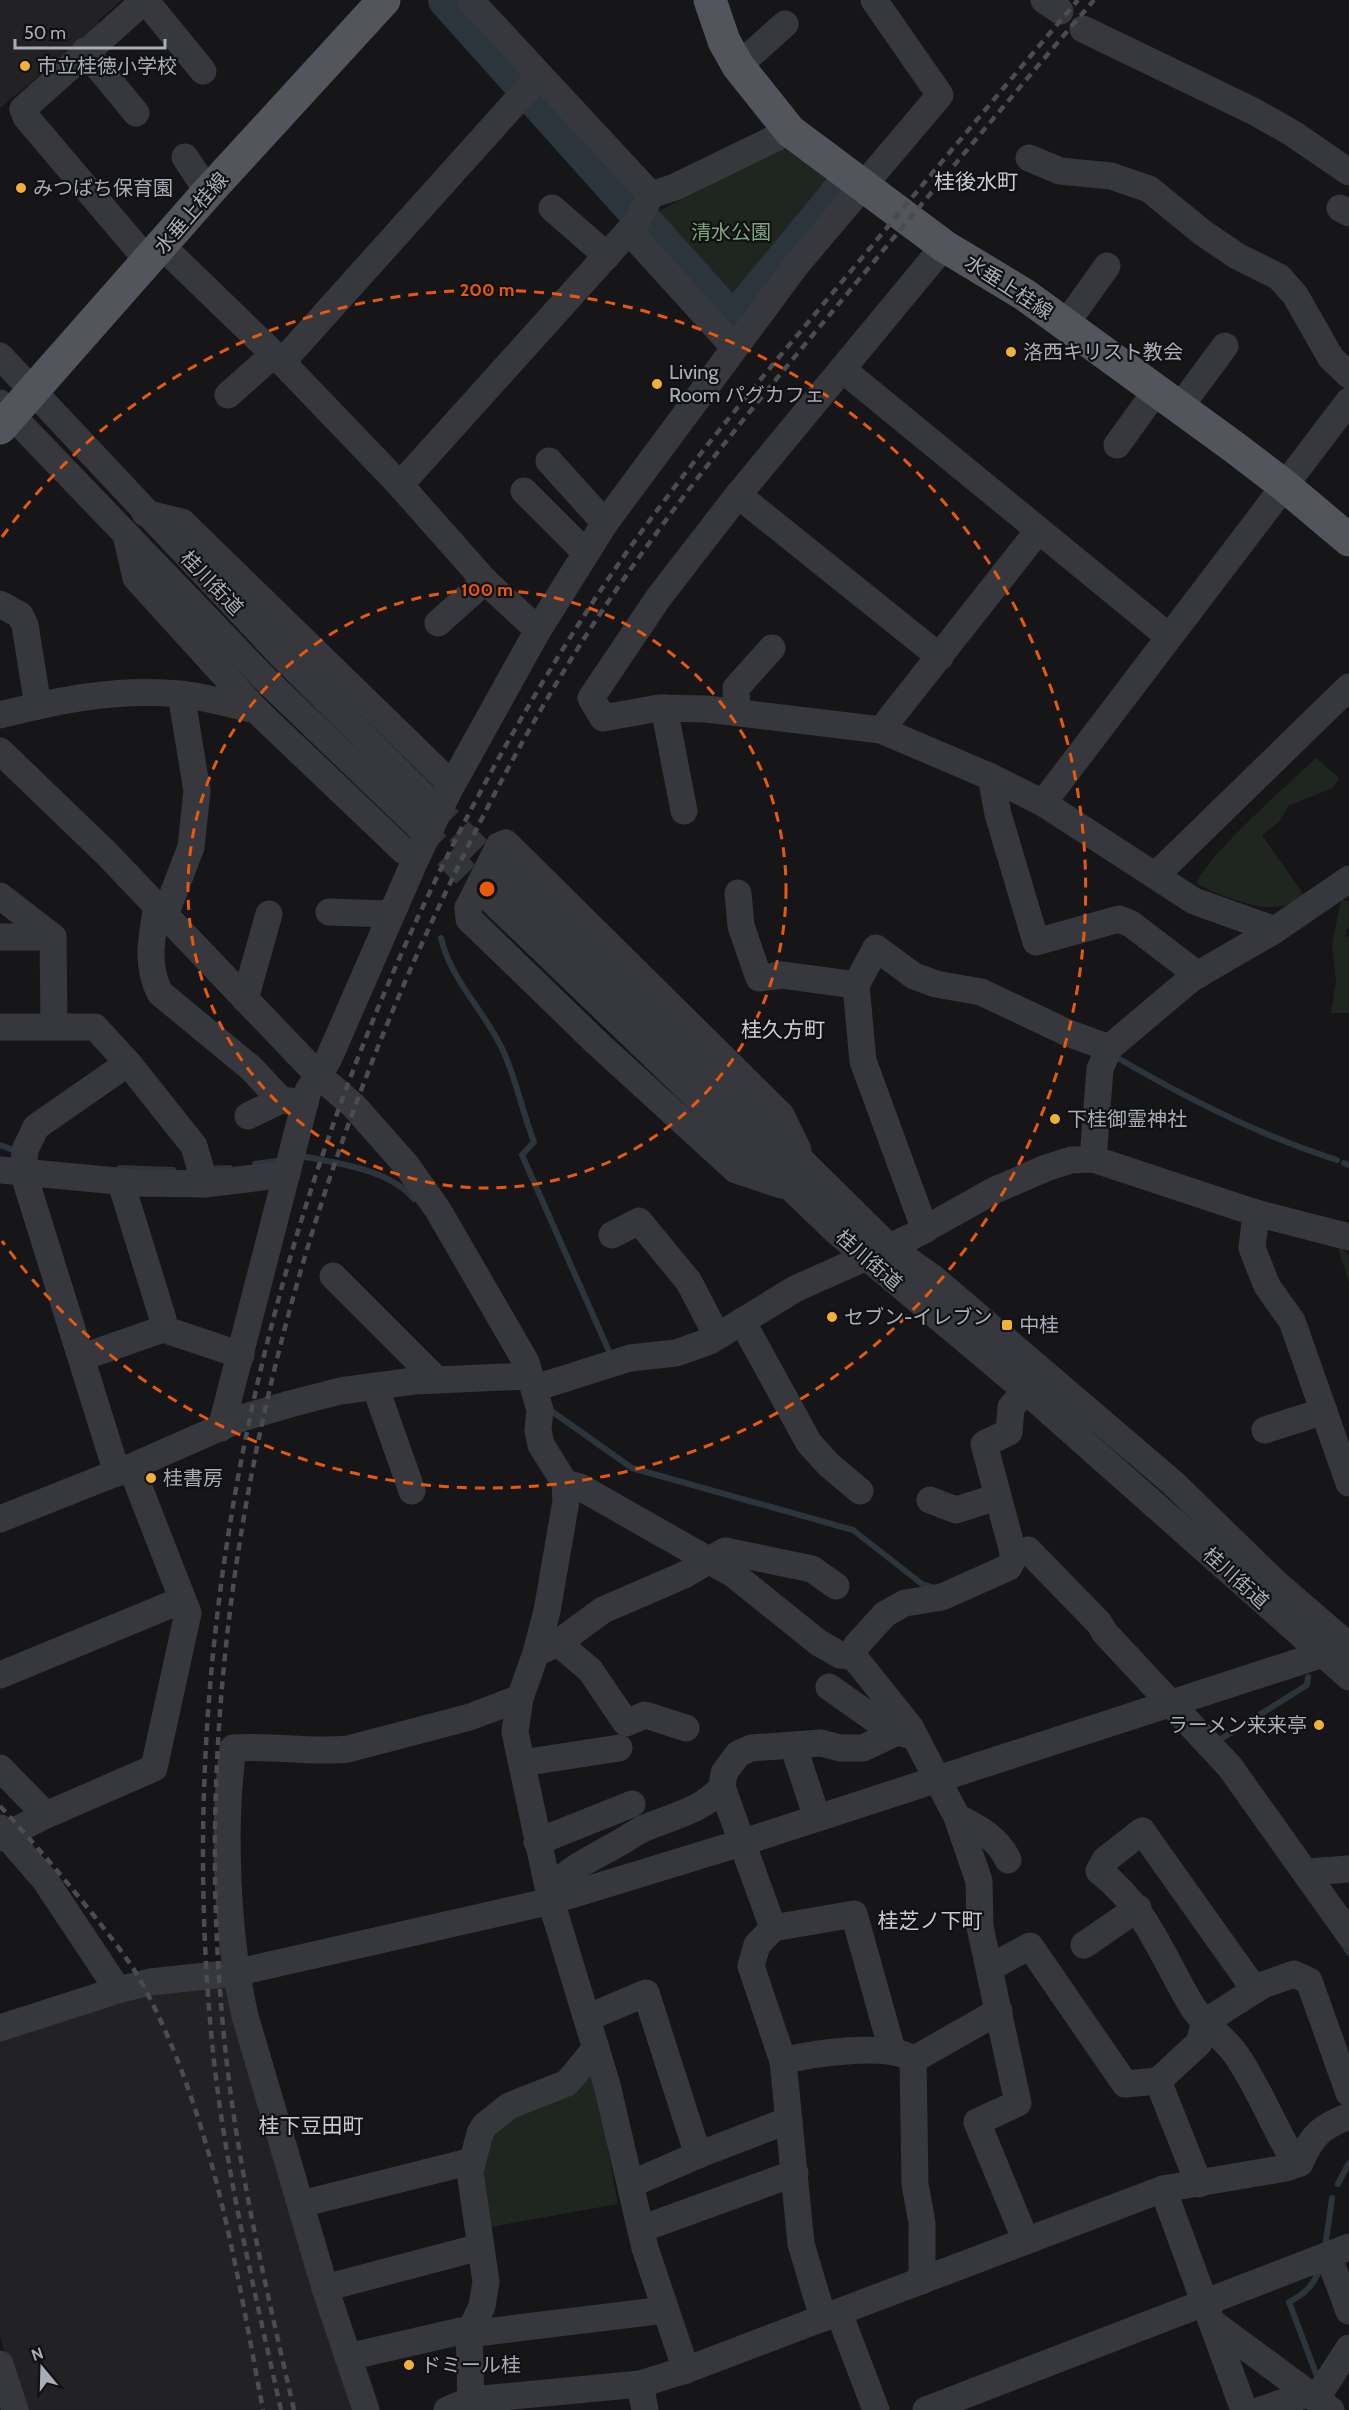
<svg xmlns="http://www.w3.org/2000/svg" width="1349" height="2410" font-family="Cabin,'Noto Sans JP',sans-serif">
<style>
.built{fill:#222225}
.green{fill:#1e261f}
.lines{fill:none;stroke-linecap:round;stroke-linejoin:round}
.stream{stroke:#2c353c;stroke-width:6}
.river{stroke:#2c353c;stroke-width:36}
.minor-tunnel{stroke:#333438;stroke-width:27;stroke-dasharray:27 14;stroke-linecap:butt}
.minor{stroke:#37383d;stroke-width:27}
.major{stroke:#53555c;stroke-width:33}
.rail{stroke:#4a4c52;stroke-width:4.5;stroke-dasharray:8 6;stroke-linecap:butt}
.minor-bridge{stroke:#37383d;stroke-width:27}
.ring{fill:none;stroke:#e8590c;stroke-width:3;stroke-dasharray:10 8}
.poi-dot{fill:#f2b134;stroke:#111113;stroke-width:2}
.labels{text-anchor:middle;dominant-baseline:central;stroke-width:4.5;stroke-linejoin:round;paint-order:stroke}
.poi-label{font-size:20px;fill:#a8adb8;stroke:#111113;text-anchor:start}
.street-label{font-size:20px;fill:#a8adb8;stroke:#111113}
.park-label{font-size:20px;fill:#7fa381;stroke:#111113}
.neighbourhood-label{font-size:21px;fill:#c9ccd4;stroke:#111113}
.centre{fill:#e8590c;stroke:#111113;stroke-width:3}
.ring-label{font-size:18px;text-anchor:middle;font-weight:bold;fill:#e8590c;stroke:#111113;stroke-width:4.5;stroke-linejoin:round;paint-order:stroke}
</style>
<rect width="100%" height="100%" fill="#161618"/>
<!-- built -->
<g class="built">
<polygon points="0,0 122,0 98,21 100,25 0,108"/>
<polygon points="225,1984 353,2410 23,2410 0,2337 0,2042 156,1990"/>
</g>
<!-- green -->
<g class="green">
<polygon points="778,149 798,150 838,182 734,310 652,221 655,213"/>
<path d="M 1316,758 L 1339,778 L 1333,788 L 1288,806 L 1280,821 L 1262,835 L 1306,898 C 1296,902 1286,907 1274,907 C 1254,909 1216,894 1197,884 C 1199,863 1296,777 1316,758 Z"/>
<polygon points="1341,900 1349,901 1349,929 1347,928 1346,936 1349,938 1349,1013 1331,1013 1336,981 1332,945"/>
<polygon points="1337,1245 1349,1255 1349,1283"/>
<polygon points="592,2064 618,2204 485,2228 483,2137"/>
</g>
<g class="lines">
<!-- stream -->
<g class="stream">
<path d="M 441,938 C 451,982 488,1014 505,1055 C 517,1083 523,1114 534,1142 L 522,1155 L 608,1349"/>
<path d="M 1116,1057 C 1186,1098 1260,1136 1337,1160"/>
<polyline points="0,1145 19,1152"/>
<path d="M 299,1158 L 307,1157 C 341,1164 390,1170 414,1199"/>
<polyline points="1344,1163 1349,1165"/>
<polyline points="255,1164 283,1160"/>
<polyline points="120,1168 173,1170"/>
<polyline points="207,1169 230,1168"/>
<polyline points="550,1410 632,1468 853,1530 922,1584 935,1588"/>
<polyline points="1216,1742 1307,1685 1308,1677"/>
<polyline points="1342,1942 1349,1953"/>
<polyline points="1338,2184 1349,2163"/>
<polyline points="1325,2248 1332,2198"/>
<path d="M 1318,2379 L 1289,2302 C 1307,2293 1313,2285 1321,2267"/>
</g>
<!-- river -->
<polyline class="river" points="446,0 729,316 737,316 841,190"/>
<!-- minor-tunnel -->
<g class="minor-tunnel">
<polyline points="430,802 499,871"/>
<polyline points="418,826 487,896"/>
</g>
<!-- minor -->
<g class="minor">
<polyline points="145,0 23,109 26,117 148,261"/>
<polyline points="145,0 203,71"/>
<polyline points="470,0 651,195 675,187 790,131"/>
<polyline points="1044,0 1060,11"/>
<polyline points="1083,29 1253,111 1292,133 1349,172"/>
<polyline points="85,51 136,113"/>
<polyline points="738,66 785,24"/>
<polyline points="185,157 208,192"/>
<polyline points="1029,158 1060,171 1111,176 1149,189 1203,233 1237,256 1279,277 1295,295 1331,358 1349,375"/>
<polyline points="552,208 607,256"/>
<polyline points="1340,208 1349,213"/>
<polyline points="629,231 734,347"/>
<polyline points="162,246 282,362 400,485 485,581 538,630"/>
<polyline points="944,246 738,495 659,597 591,698 603,718 659,708 706,709 881,730 991,777 1043,803 1194,901 1275,930"/>
<polyline points="1065,325 1107,266"/>
<polyline points="0,356 282,656 430,802"/>
<polyline points="282,362 539,76"/>
<polyline points="842,369 1168,636"/>
<polyline points="228,395 273,355"/>
<polyline points="0,403 263,677 418,826"/>
<polyline points="1179,408 1225,346"/>
<polyline points="1117,445 1156,391"/>
<polyline points="549,461 605,523"/>
<polyline points="400,485 636,223 651,195"/>
<polyline points="524,491 586,553"/>
<polyline points="738,495 940,657"/>
<polyline points="145,513 182,522 446,779 448,792"/>
<polyline points="126,535 136,578 256,710 404,851 417,856 328,1060 308,1091 221,1428"/>
<polyline points="0,604 20,615 25,625 38,706"/>
<polyline points="438,623 485,581"/>
<polyline points="664,708 684,811"/>
<polyline points="737,711 736,688 772,648"/>
<path d="M 0,715 C 59,700 118,688 179,694 C 204,696 231,705 256,710"/>
<polyline points="881,730 1038,531"/>
<path d="M 0,751 L 106,853 L 318,1075 L 354,1106 L 407,1166 L 438,1210 L 526,1362 L 540,1410 L 538,1430 L 541,1445 L 565,1483 L 566,1501 L 547,1611 L 536,1653 L 520,1698 L 515,1732 L 551,1901 L 607,2085 L 645,2248 L 686,2370 L 1163,2189 L 1286,2168 L 1300,2163 L 1288,2150 C 1271,2120 1255,2081 1235,2053 C 1222,2036 1203,2024 1192,2006 C 1162,1956 1147,1908 1099,1871 L 1105,1860 L 1142,1831 L 1255,1990 L 1205,2022 L 1199,2043 L 1158,2081 L 1125,2084 L 1030,1946 L 991,1967"/>
<polyline points="991,777 998,814 1036,942 1119,919 1131,924 1198,975"/>
<polyline points="448,792 538,630 605,523 797,264 940,95 874,0"/>
<polyline points="1043,803 1349,401"/>
<polyline points="499,846 506,843 781,1115 798,1150"/>
<polyline points="499,871 688,1057 805,1164 889,1247 932,1277 1173,1483 1277,1584 1349,1646"/>
<polyline points="1156,875 1349,687"/>
<polyline points="738,893 741,926 759,978 782,975 856,985"/>
<polyline points="0,896 53,937 54,1026"/>
<polyline points="487,896 837,1232 1026,1391 1349,1677"/>
<path d="M 157,906 C 152,936 145,964 160,993 L 251,1068 L 281,1100 L 305,1103"/>
<polyline points="468,908 469,919 597,1043 736,1170 781,1185"/>
<polyline points="329,912 390,914"/>
<polyline points="165,915 191,847 197,791 181,694"/>
<polyline points="0,937 53,937"/>
<polyline points="245,999 269,914"/>
<polyline points="0,1027 95,1027 128,1063 194,1146 205,1184"/>
<polyline points="248,1116 281,1100"/>
<polyline points="1093,1159 1256,1213 1349,1237"/>
<polyline points="0,1170 138,1183 205,1184 287,1174"/>
<polyline points="1256,1213 1252,1248 1267,1286 1292,1321 1349,1483"/>
<polyline points="925,1230 863,1061 856,985 876,948 914,976 936,984 981,992 1068,1033 1109,1048"/>
<polyline points="612,1235 639,1221 689,1282 717,1336"/>
<polyline points="333,1276 437,1380"/>
<polyline points="742,1321 809,1443 829,1465 860,1491"/>
<polyline points="163,1329 241,1355"/>
<polyline points="83,1357 163,1329 163,1319 121,1183"/>
<polyline points="375,1386 412,1491"/>
<polyline points="535,1388 630,1358 676,1353 710,1341 795,1289 911,1237 993,1191 1046,1168 1071,1160 1093,1159 1100,1069 1109,1048 1192,978 1275,930 1349,879"/>
<polyline points="1026,1391 1011,1407 1009,1432 984,1444 1014,1556 1028,1550 1099,1623 1105,1633 1230,1767 1349,1934"/>
<polyline points="1265,1430 1324,1411"/>
<polyline points="117,1473 23,1172 25,1150 36,1127 128,1063"/>
<polyline points="565,1483 580,1487 733,1574 819,1643 840,1655 854,1657"/>
<polyline points="930,1500 956,1510 997,1497"/>
<polyline points="0,1519 131,1467 242,1418 290,1404 340,1391 414,1381 529,1376"/>
<polyline points="1014,1556 1009,1567 942,1597 905,1603 885,1614 856,1646 854,1657 910,1727 957,1817 979,1881 980,1927 1018,2103 977,2122 1026,2241"/>
<polyline points="558,1643 590,1670 626,1723 645,1715 686,1728"/>
<polyline points="536,1653 558,1643 603,1610 684,1575 725,1551 812,1569 836,1586"/>
<polyline points="0,1675 182,1600"/>
<polyline points="829,1687 890,1730 909,1735"/>
<polyline points="795,1751 817,1818"/>
<polyline points="522,1763 619,1748"/>
<polyline points="0,1768 46,1815"/>
<path d="M 957,1817 C 977,1827 998,1838 1008,1860"/>
<polyline points="0,1828 45,1880 118,1990 0,2028"/>
<polyline points="0,1838 46,1815 154,1768 188,1613 131,1467"/>
<polyline points="537,1842 632,1804"/>
<polyline points="1307,1872 1349,1869"/>
<path d="M 549,1891 C 569,1868 591,1859 617,1844 C 627,1839 635,1832 645,1828 C 672,1816 703,1811 722,1787"/>
<polyline points="773,1928 854,1914 892,2050"/>
<polyline points="1084,1945 1138,1908"/>
<polyline points="118,1990 150,1982 235,1973 551,1901 744,1842 1323,1654 1349,1655"/>
<polyline points="1255,1990 1263,1985 1294,1974 1309,1981 1349,2093"/>
<polyline points="587,2018 646,1993 698,2155"/>
<polyline points="913,2060 915,2184 922,2223 922,2281"/>
<polyline points="913,2060 999,2011"/>
<path d="M 783,2061 C 812,2053 882,2044 907,2056"/>
<polyline points="1158,2081 1199,2184"/>
<path d="M 1300,2163 C 1312,2135 1321,2127 1349,2116"/>
<polyline points="631,2184 698,2155 789,2120"/>
<polyline points="1163,2189 1244,2410"/>
<polyline points="301,2204 472,2161"/>
<polyline points="641,2229 795,2173"/>
<polyline points="1328,2255 1349,2311"/>
<polyline points="325,2288 480,2247"/>
<polyline points="839,2313 876,2410"/>
<polyline points="823,2318 801,2244 783,2061 751,1966 757,1945 773,1928 722,1787 724,1773 738,1754 751,1748 821,1743 840,1748 863,1748 897,1732"/>
<polyline points="1213,2323 1331,2410"/>
<polyline points="348,2357 461,2331 469,2334 665,2310"/>
<polyline points="0,2364 15,2410"/>
<polyline points="640,2384 645,2410"/>
<polyline points="1316,2399 1349,2348"/>
<polyline points="471,2400 469,2334 482,2306 486,2282 470,2172 480,2133 485,2125 509,2106 567,2083 596,2048"/>
<path d="M 366,2410 L 325,2288 L 245,2016 C 227,1938 222,1827 233,1748 C 272,1745 309,1753 348,1749 L 470,1717 L 520,1698"/>
<polyline points="447,2410 471,2400 640,2384 686,2370"/>
<polyline points="926,2410 1349,2247"/>
<polyline points="1261,2410 1307,2394"/>
</g>
<!-- major -->
<g class="major">
<polyline points="710,0 724,41 738,66 790,131 944,246 1025,295 1234,447 1285,486 1349,540"/>
<polyline points="0,428 208,192 384,0"/>
</g>
<!-- rail -->
<g class="rail">
<path d="M 0,1806 C 33,1842 64,1878 95,1917 C 112,1939 131,1962 144,1987 C 213,2117 236,2267 263,2410"/>
<path d="M 281,2410 C 254,2288 224,2166 212,2042 C 163,1539 317,1025 591,605 C 659,500 740,404 820,308 C 906,205 991,102 1078,0"/>
<path d="M 294,2410 C 264,2279 233,2149 222,2015 C 187,1621 283,1226 455,873 C 499,781 549,690 606,605 C 674,504 749,411 827,318 C 915,212 1004,105 1094,0"/>
</g>
<!-- minor-bridge -->
<g class="minor-bridge">
<polyline points="417,856 448,792"/>
<polyline points="468,908 499,846"/>
</g>
</g>
<!-- distance rings -->
<g class="ring">
<circle cx="487" cy="889" r="299"/>
<path d="M2 537A599 599 0 1 1 2 1241"/>
</g>
<!-- markers -->
<g class="poi-dot">
<circle cx="25" cy="66" r="6"/>
<circle cx="21" cy="188" r="6"/>
<circle cx="1011" cy="352" r="6"/>
<circle cx="657" cy="384" r="6"/>
<circle cx="1055" cy="1119" r="6"/>
<circle cx="832" cy="1317" r="6"/>
<rect x="1001" y="1319" width="12" height="12" rx="3"/>
<circle cx="151" cy="1478" r="6"/>
<circle cx="1319" cy="1725" r="6"/>
<circle cx="409" cy="2365" r="6"/>
</g>
<g class="labels">
<!-- poi labels -->
<g class="poi-label">
<text x="37" y="66">市立桂徳小学校</text>
<text x="33" y="188">みつばち保育園</text>
<text x="1023" y="352">洛西キリスト教会</text>
<text x="669" y="372">Living<tspan x="669" dy="23">Room パグカフェ</tspan></text>
<text x="1067" y="1119">下桂御霊神社</text>
<text x="844" y="1317">セブン-イレブン</text>
<text x="1019" y="1325">中桂</text>
<text x="163" y="1478">桂書房</text>
<text x="1307" y="1725" text-anchor="end">ラーメン来来亭</text>
<text x="421" y="2365">ドミール桂</text>
</g>
<!-- street labels -->
<g class="street-label">
<text transform="translate(191 213) rotate(-49)">水垂上桂線</text>
<text transform="translate(1009 287) rotate(33)">水垂上桂線</text>
<text transform="translate(212 583) rotate(46)">桂川街道</text>
<text transform="translate(869 1260) rotate(41)">桂川街道</text>
<text transform="translate(1236 1578) rotate(42)">桂川街道</text>
</g>
<!-- park labels -->
<g class="park-label">
<text x="731" y="232">清水公園</text>
</g>
<!-- neighbourhood labels -->
<g class="neighbourhood-label">
<text x="976" y="181">桂後水町</text>
<text x="783" y="1029">桂久方町</text>
<text x="930" y="1920">桂芝ノ下町</text>
<text x="311" y="2125">桂下豆田町</text>
</g>
</g>
<circle cx="487" cy="889" r="9" class="centre"/>
<g class="ring-label">
<text x="487" y="296">200 m</text>
<text x="487" y="596">100 m</text>
</g>
<!-- north arrow -->
<g transform="translate(42 2368) rotate(341)" stroke="#111113" stroke-width="4.5" paint-order="stroke">
<path d="M0-4.5L10 22L0 15L-10 22Z" fill="#a8adb8"/>
<text y="-9" font-size="16" font-weight="bold" text-anchor="middle" fill="#a8adb8">N</text>
</g>
<!-- scale -->
<path d="M15 39v9h150v-9" fill="none" stroke="#a8adb8" stroke-width="3"/>
<text x="24" y="39" font-size="18" fill="#a8adb8" stroke="#111113" stroke-width="4.5" paint-order="stroke">50 m</text>
</svg>
